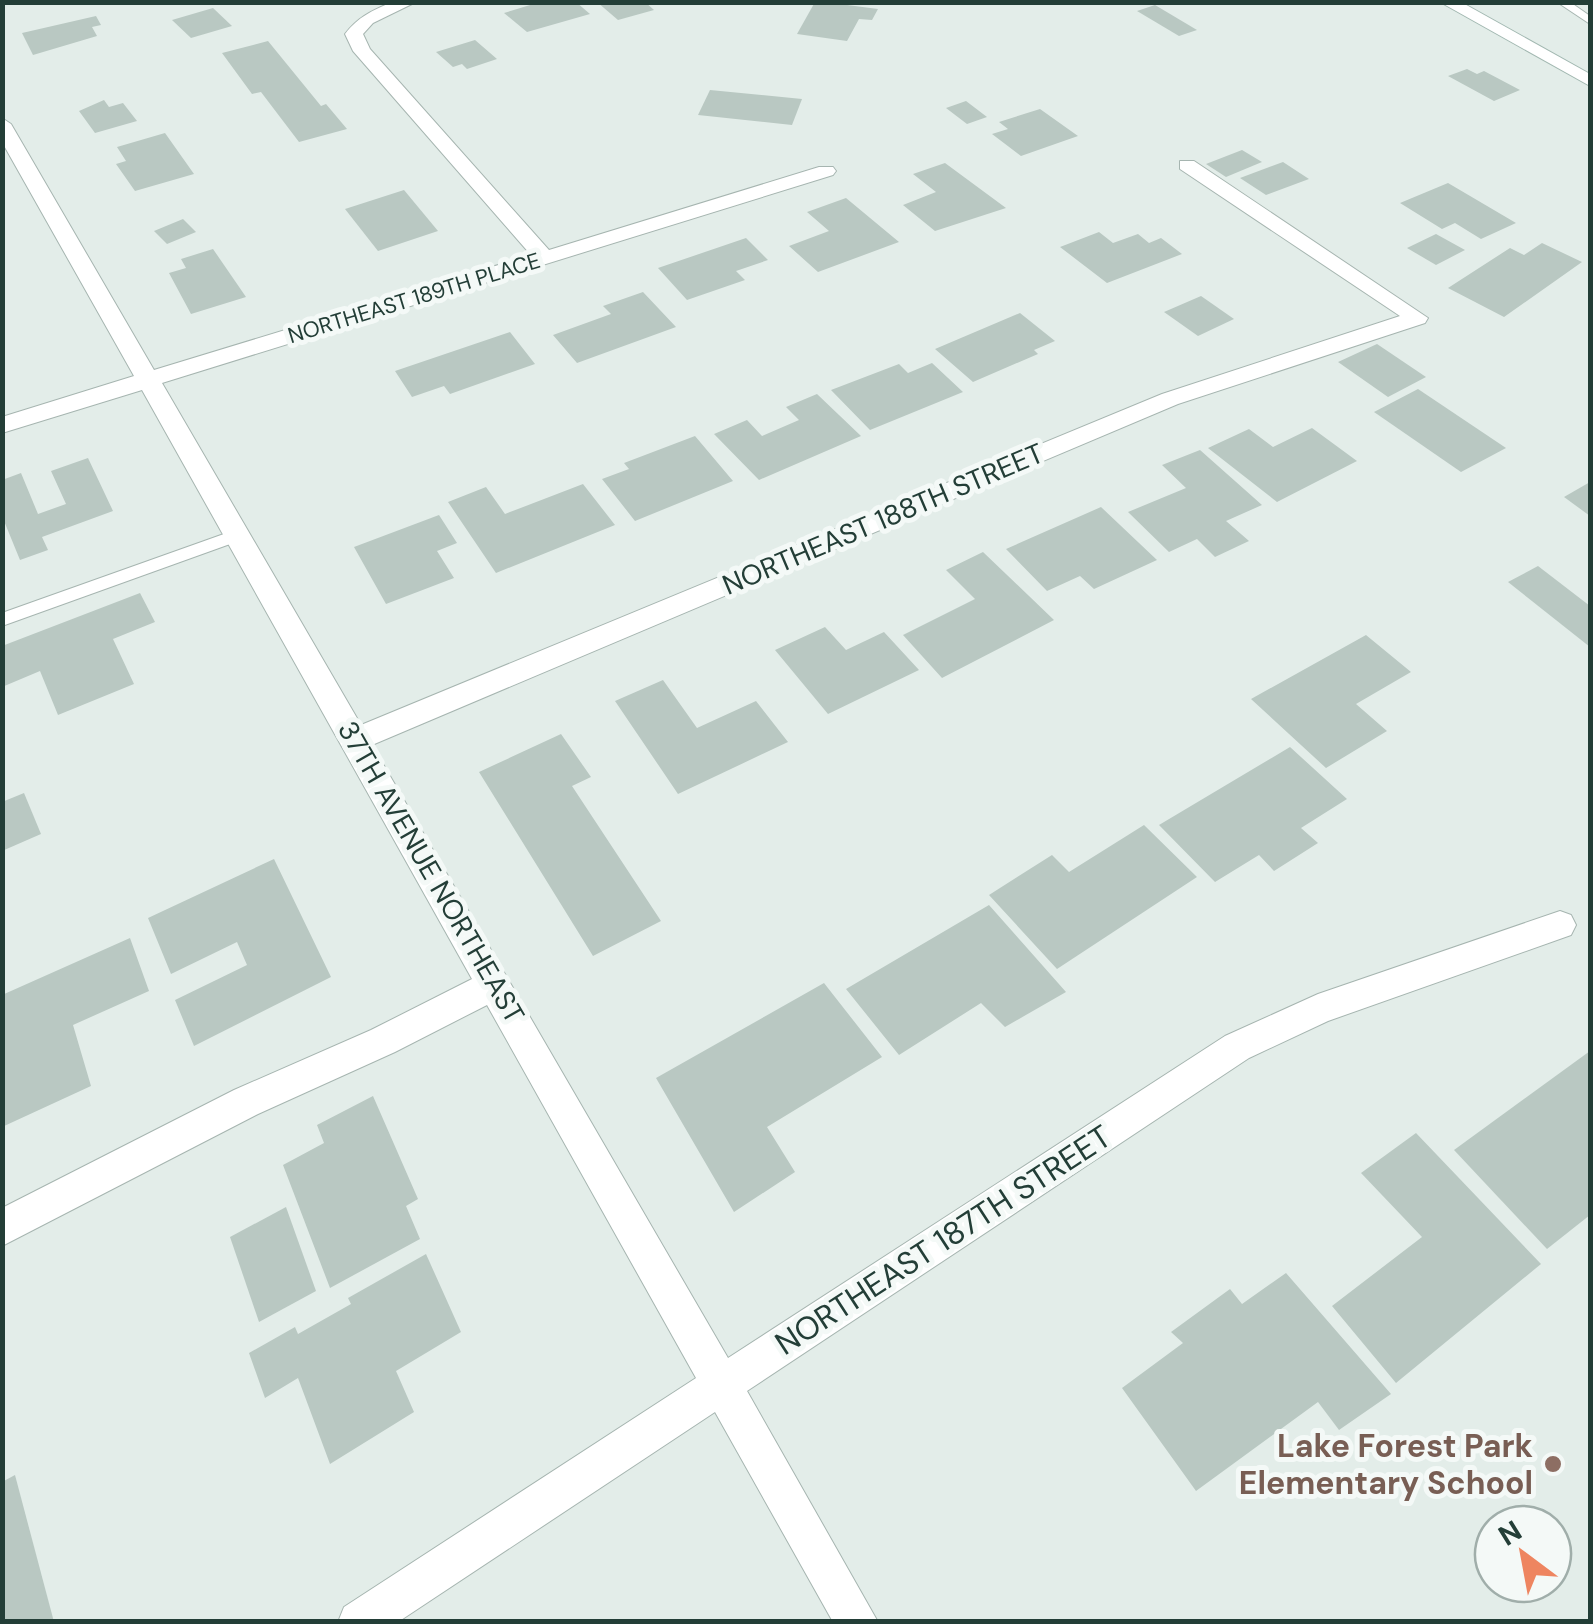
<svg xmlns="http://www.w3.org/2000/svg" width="1593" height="1624" font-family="'DM Sans',sans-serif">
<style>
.building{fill:#b9c8c2}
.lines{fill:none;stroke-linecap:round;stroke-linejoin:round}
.lane-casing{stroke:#a6b5b0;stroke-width:2}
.street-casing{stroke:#a6b5b0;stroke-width:2}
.secondary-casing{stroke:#a2b8b1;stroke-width:2}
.lane{fill:#fff;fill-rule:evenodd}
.street{fill:#fff;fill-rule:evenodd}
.secondary{fill:#fff;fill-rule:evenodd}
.education-dot{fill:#8d6e63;stroke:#f4f9f7;stroke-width:4}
.labels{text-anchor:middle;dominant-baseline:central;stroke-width:10;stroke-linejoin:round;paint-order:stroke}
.far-street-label{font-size:22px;fill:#233e37;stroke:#f4f9f7}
.street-label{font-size:28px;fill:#233e37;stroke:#f4f9f7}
.near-street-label{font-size:32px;fill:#233e37;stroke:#f4f9f7}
.near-education-label{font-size:32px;font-weight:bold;fill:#785e54;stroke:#f4f9f7;text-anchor:end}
</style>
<rect width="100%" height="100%" fill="#e3ede9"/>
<!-- building -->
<g class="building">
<polygon points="540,2 576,2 590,14 527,32 504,13"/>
<polygon points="597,2 645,2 654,10 618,20"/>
<polygon points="815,2 824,2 878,9 872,20 859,19 847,41 797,34"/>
<polygon points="1155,5 1197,30 1179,36 1137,11"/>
<polygon points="213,8 232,26 191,38 172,20"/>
<polygon points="96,16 101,25 92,27 97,36 33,55 22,33"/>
<polygon points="475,40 497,59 467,69 462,64 453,67 436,52"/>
<polygon points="268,41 321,106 326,104 347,129 299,142 261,92 252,94 222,53"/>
<polygon points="1467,69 1477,74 1484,71 1520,90 1494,101 1448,76"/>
<polygon points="710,90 802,99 792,125 698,115"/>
<polygon points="104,100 109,107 123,103 137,121 95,133 79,111"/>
<polygon points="966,101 987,117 967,124 946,108"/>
<polygon points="1040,109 1078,136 1021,156 992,134 1008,129 999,122"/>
<polygon points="165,133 194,174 135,191 116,164 126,161 117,147"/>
<polygon points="1242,150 1262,162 1226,177 1206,164"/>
<polygon points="1283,162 1309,179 1266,195 1240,178"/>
<polygon points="945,163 1006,208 935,231 903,205 936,192 913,174"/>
<polygon points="1448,183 1516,223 1481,239 1455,223 1442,229 1400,203"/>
<polygon points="404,190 438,231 378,251 345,209"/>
<polygon points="846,198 899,242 818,272 789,246 829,231 807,212"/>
<polygon points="183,219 196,232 167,244 154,231"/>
<polygon points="1099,232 1113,243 1138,234 1149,243 1161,238 1182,254 1107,283 1060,247"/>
<polygon points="1436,234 1465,250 1436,265 1407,248"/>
<polygon points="746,238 768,260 736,271 745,280 687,300 658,268"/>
<polygon points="1542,243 1582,262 1504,317 1448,288 1510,248 1524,255"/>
<polygon points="213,249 246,297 191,314 169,273 186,268 181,259"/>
<polygon points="643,292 676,327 577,363 553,335 611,314 603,306"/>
<polygon points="1201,296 1234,319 1198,336 1164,312"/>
<polygon points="1020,313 1055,341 1034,350 1038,354 973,382 935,349"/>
<polygon points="510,332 535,364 450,394 444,386 412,397 395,371"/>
<polygon points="1377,344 1426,377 1388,397 1338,362"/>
<polygon points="932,363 963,392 870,430 831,390 899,364 908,373"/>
<polygon points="1418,389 1506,448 1461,472 1374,412"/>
<polygon points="817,394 861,436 759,480 714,434 747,420 762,436 799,420 786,407"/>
<polygon points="1312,428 1357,461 1277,502 1208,448 1249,429 1273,447"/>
<polygon points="695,436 733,481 635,521 602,479 629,469 624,463"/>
<polygon points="1200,450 1262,505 1226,521 1249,541 1215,557 1197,539 1169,552 1128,512 1186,488 1162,465"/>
<polygon points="88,458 113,511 42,537 48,550 20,560 2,516 2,480 21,473 38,514 66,504 51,471"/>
<polygon points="1590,482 1590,516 1564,497"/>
<polygon points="583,484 615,525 496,573 448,502 486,487 505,514"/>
<polygon points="1101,507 1157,560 1094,589 1080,576 1047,591 1006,549"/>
<polygon points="439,515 457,543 437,551 454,578 386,604 354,547"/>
<polygon points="983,552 1054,620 942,678 903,635 975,599 946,570"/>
<polygon points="1538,566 1590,606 1590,647 1508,582"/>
<polygon points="140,593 155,622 113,639 134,684 58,715 40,671 2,687 2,646"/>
<polygon points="825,627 846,650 884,632 919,670 828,714 775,650"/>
<polygon points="1366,635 1411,672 1356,704 1387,731 1326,768 1251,699"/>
<polygon points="663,680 697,728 756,701 788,742 678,794 615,701"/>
<polygon points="561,734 591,777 572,786 661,921 593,956 479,772"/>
<polygon points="1290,747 1347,799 1301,828 1318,843 1274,871 1259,855 1215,882 1159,825"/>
<polygon points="24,793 41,834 2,851 2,802"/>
<polygon points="1144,825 1197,877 1057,969 989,895 1052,855 1069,872"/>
<polygon points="274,859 331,977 194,1046 175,1000 247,965 237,942 171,974 148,918"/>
<polygon points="989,905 1066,992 1005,1027 981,1003 899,1055 846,989"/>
<polygon points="130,938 149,991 73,1025 91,1086 2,1127 2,995"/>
<polygon points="824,983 882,1057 767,1127 795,1172 734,1212 656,1078"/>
<polygon points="1590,1051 1590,1215 1547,1249 1454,1150"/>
<polygon points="373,1096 418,1199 406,1206 420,1239 330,1288 283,1165 324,1143 317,1125"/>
<polygon points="1416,1133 1541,1264 1396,1383 1332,1306 1422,1237 1361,1173"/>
<polygon points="286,1207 316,1291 259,1322 230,1237"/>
<polygon points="426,1254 461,1332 396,1371 414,1412 330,1464 298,1378 265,1398 249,1353 295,1327 298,1334 351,1304 348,1298"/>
<polygon points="1286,1273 1391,1394 1339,1430 1318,1402 1196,1491 1122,1388 1183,1343 1171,1332 1230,1289 1242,1304"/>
<polygon points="15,1475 54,1622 2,1622 2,1482"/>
</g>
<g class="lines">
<!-- lane casing -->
<g class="lane-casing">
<g id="lane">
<polygon points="1557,2 1570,2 1590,16 1590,24"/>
<polygon points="238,529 247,535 244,539 2,626 2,613"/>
</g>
</g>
<!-- street casing -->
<g class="street-casing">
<path id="street" d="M 392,2 L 416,2 L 373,23 L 363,34 L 370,49 L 549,250 L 819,167 L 833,167 L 836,171 L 833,175 L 162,383 L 361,725 L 1162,394 L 1400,316 L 1180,169 L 1180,161 L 1194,161 L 1428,318 L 1425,323 L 1178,404 L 372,745 L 728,1358 L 1225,1036 L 1318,994 L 1560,911 L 1571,915 L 1576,925 L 1571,935 L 1328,1021 L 1249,1058 L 747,1391 L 878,1622 L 833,1622 L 715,1412 L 398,1622 L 338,1622 L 344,1607 L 696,1378 L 487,1005 L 395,1052 L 258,1114 L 2,1246 L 2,1208 L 234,1090 L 371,1030 L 472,979 L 142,390 L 2,433 L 2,417 L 134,376 L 2,142 L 2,118 L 11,124 L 154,370 L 531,255 L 353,51 L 345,34 C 359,16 372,11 392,2 Z"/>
</g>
<!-- secondary casing -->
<g class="secondary-casing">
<polygon id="secondary" points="1440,2 1461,2 1590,74 1590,86"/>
</g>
<!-- lane -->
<use href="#lane" class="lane"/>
<!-- street -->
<use href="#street" class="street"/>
<!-- secondary -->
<use href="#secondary" class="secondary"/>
</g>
<!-- markers -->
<circle class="education-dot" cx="1553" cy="1464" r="10"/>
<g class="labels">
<!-- far-street labels -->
<g class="far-street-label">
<text transform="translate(414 298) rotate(-17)">NORTHEAST 189TH PLACE</text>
</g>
<!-- street labels -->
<g class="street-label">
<text transform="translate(883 519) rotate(-23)">NORTHEAST 188TH STREET</text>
<text transform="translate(431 872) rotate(60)">37TH AVENUE NORTHEAST</text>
</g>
<!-- near-street labels -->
<g class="near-street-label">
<text transform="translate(943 1240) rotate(-33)">NORTHEAST 187TH STREET</text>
</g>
<!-- near-education labels -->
<g class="near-education-label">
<text x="1533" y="1446">Lake Forest Park<tspan x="1533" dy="37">Elementary School</tspan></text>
</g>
</g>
<!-- border -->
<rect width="1593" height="1624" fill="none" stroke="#233e37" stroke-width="10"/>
<!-- north arrow -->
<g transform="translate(1523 1554) rotate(328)"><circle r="48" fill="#f4f9f7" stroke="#a0aeaa" stroke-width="2.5"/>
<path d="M0-8L18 38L0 25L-18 38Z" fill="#ee8560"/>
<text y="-15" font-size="28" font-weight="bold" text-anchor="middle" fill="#233e37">N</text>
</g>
</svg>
